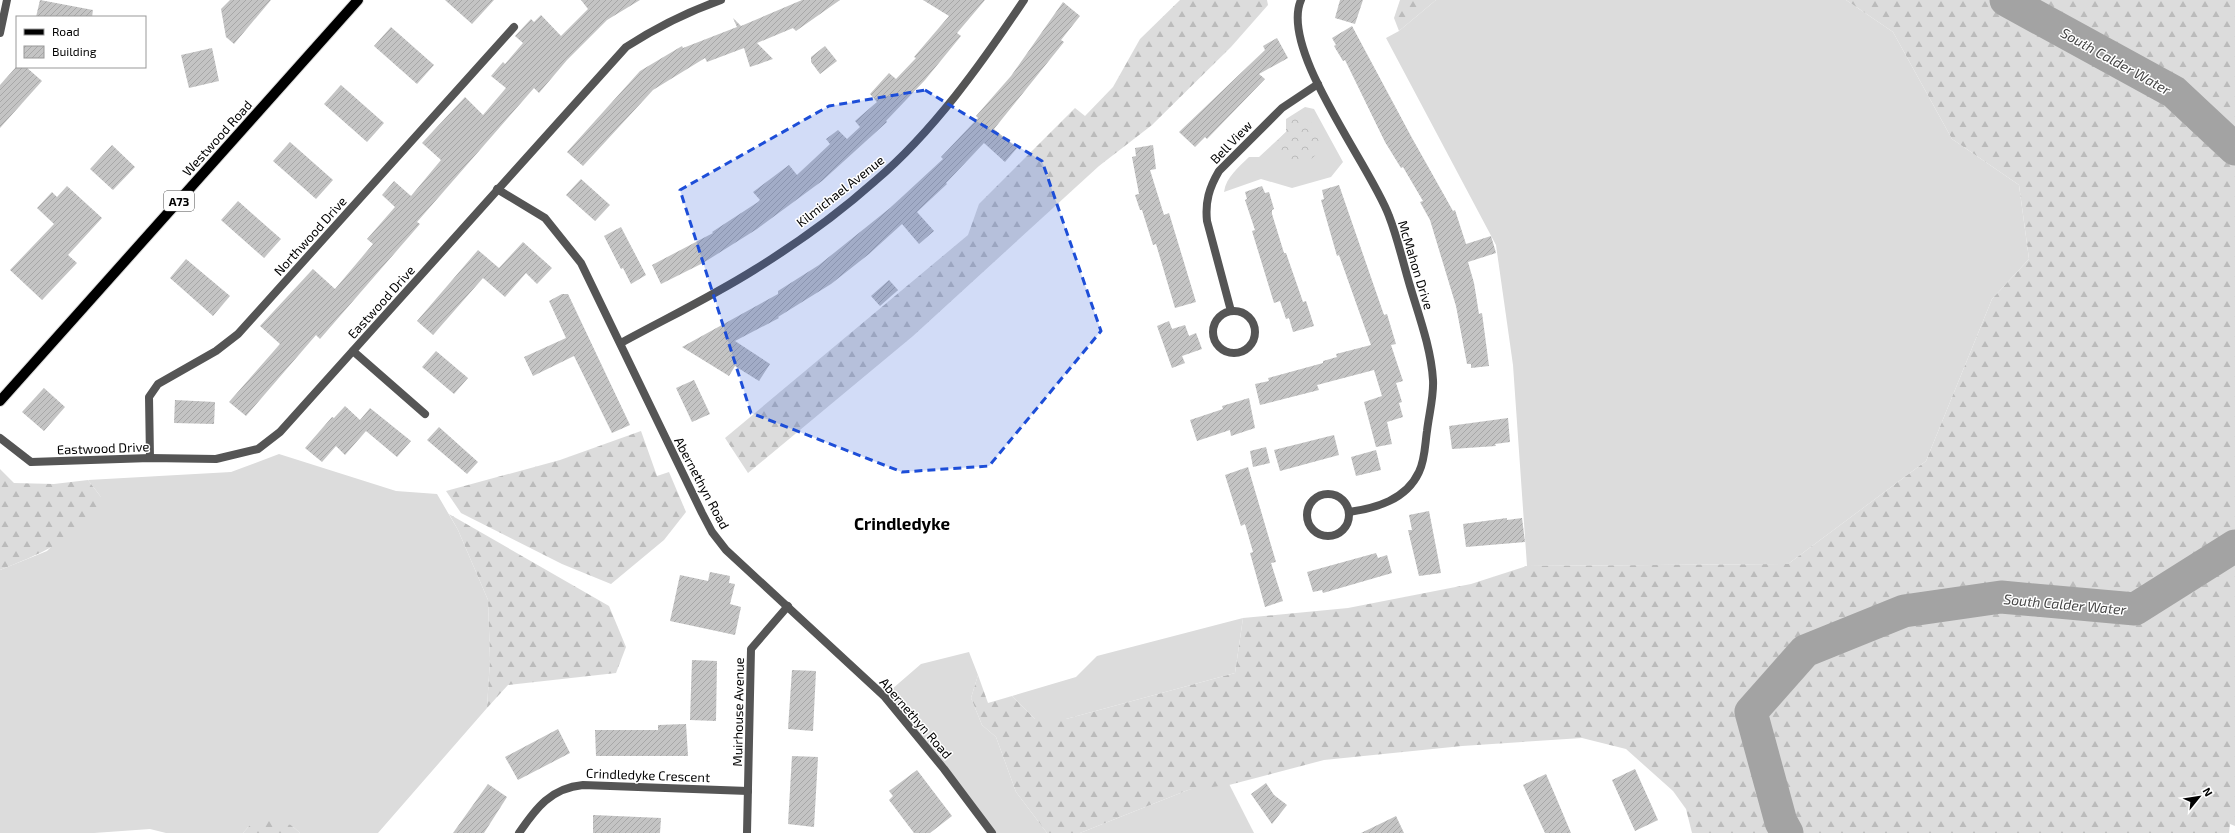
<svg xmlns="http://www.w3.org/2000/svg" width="2235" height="833" font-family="'Exo 2',sans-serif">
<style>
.grass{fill:#dcdcdc}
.forest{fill:url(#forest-firs)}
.park{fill:url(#park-crowns)}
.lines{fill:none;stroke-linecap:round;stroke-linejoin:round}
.river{stroke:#a3a3a3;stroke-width:33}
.building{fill:url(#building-hatch)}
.primary-casing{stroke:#dbdbdb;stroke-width:12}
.minor{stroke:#555;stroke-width:8}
.primary{stroke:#000;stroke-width:10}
.marked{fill:#1d4ed8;fill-opacity:0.2;stroke:#1d4ed8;stroke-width:3;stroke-dasharray:8 5;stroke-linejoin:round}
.labels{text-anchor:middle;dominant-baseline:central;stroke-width:3;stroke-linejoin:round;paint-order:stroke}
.shield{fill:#fff;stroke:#4c4c4c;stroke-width:1}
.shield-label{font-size:12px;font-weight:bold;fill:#000}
.street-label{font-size:13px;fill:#000;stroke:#fff}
.water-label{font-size:14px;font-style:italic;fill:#444;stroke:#fff}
.district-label{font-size:17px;font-weight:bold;fill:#000;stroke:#fff}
</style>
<defs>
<pattern id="forest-firs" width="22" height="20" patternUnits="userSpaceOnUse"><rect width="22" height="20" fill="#dcdcdc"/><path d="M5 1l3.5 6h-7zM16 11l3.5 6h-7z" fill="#bbb"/></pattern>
<pattern id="park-crowns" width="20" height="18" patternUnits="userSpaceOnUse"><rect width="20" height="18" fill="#dcdcdc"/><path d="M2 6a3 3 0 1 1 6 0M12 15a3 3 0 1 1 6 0" fill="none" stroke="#bbb"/></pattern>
<pattern id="building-hatch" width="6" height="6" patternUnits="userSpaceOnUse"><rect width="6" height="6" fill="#c4c4c4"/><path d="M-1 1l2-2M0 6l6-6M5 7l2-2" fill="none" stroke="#a7a7a7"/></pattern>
</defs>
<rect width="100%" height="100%" fill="#fff"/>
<!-- grass -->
<g class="grass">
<polygon points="1436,0 1846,0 1893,32 1952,139 2019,185 2029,259 1992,299 1926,461 1788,564 1527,566 1513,365 1496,245 1386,38 1399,31"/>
<path d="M 1305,107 L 1314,109 L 1343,162 L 1331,177 L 1292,188 L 1261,179 L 1224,192 C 1226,177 1239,167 1249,157 L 1259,157 L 1286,132 L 1286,119 Z"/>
<polygon points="279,454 396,491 437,494 458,530 488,600 490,659 487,708 378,833 300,833 291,825 249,826 243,833 166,833 150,829 94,833 0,833 0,570 47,551 101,497 88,480 231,472"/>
<polygon points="1243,618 1235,673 1066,719 1035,719 1012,696 1076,677 1097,656"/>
<polygon points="969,652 978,675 971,698 982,725 996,737 1016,792 1047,833 992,833 884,696 921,664"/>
<polygon points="1227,780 1254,833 1080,833 1188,790"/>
</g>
<!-- forest -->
<g class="forest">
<polygon points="1180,0 1267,0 1268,5 1231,47 1152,125 1099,166 913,336 748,473 725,438 968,235 979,204 1075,108 1085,116 1113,87 1140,39"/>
<polygon points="1400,0 1436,0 1399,31 1394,18"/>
<polygon points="1846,0 2235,0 2235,826 2230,824 2229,833 1692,833 1686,809 1673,791 1626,749 1582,738 1462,746 1324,760 1229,785 1188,790 1080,833 1047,833 1016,792 996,737 982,725 971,698 978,675 988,703 1012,696 1035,719 1066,719 1235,673 1243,618 1348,608 1471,584 1527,566 1788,564 1926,461 1992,299 2029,259 2019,185 1952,139 1893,32"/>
<polygon points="641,431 657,476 669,472 686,512 664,540 611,584 562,564 461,513 446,491 560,460"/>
<path d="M 0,469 L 14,483 L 54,484 L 88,480 L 101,497 L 103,505 C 77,539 38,555 0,570 Z"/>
<polygon points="449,514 609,606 626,647 616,673 508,685 487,708 490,659 488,600 458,530"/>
<polygon points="267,820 291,825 300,833 243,833 249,826"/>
</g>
<!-- park -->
<polygon class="park" points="1295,115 1310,121 1320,134 1320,151 1306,164 1288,163 1276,151 1275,143 1286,132 1286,121"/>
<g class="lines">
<!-- river -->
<g class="river">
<polyline points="2006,0 2174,92 2235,149"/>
<polyline points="1787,833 1781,822 1751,712 1805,651 1904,611 2001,597 2135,609 2235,546"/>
</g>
</g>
<!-- building -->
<g class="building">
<polygon points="40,0 93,10 92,17 36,17"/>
<polygon points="230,0 271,0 234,44 226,37 221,9"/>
<polygon points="445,0 494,0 472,24"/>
<polygon points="581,0 640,0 607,20 567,60 539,93 534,88 417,222 420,224 320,339 316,335 246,416 229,402 280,344 260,326 313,269 335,289 373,244 367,239 395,207 382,195 394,181 411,196 441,160 422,143 465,97 483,115 506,88 491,76 503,62 505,64 523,43 515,36 531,19 534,22 541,15 561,36 588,9"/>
<polygon points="802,0 840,0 796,31 793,28 757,43 773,59 750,67 744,48 707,62 705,58 653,90 583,166 567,152 640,71 682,46 683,48 737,27 733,18 741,26"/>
<polygon points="923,0 985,0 957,33 961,36 925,80 886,121 887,122 822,181 757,229 703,263 661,284 652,265 713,233 712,232 758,202 760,200 753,192 789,165 797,175 830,144 826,139 838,130 847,139 860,127 855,121 877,102 870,94 889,73 896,79 916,58 914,57 949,16"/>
<polygon points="1340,0 1363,0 1355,24 1335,18"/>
<polygon points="1063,2 1080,16 1061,40 1064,42 994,129 1017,148 1005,162 984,143 946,183 947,184 917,212 934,231 919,244 902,224 869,254 831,284 778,317 779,318 735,341 770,364 759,381 735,366 729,376 682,347 778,294 778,291 819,265 890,208 943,159 941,157 978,118 976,116 1011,76"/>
<polygon points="1352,26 1412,138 1453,211 1455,210 1466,244 1491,236 1496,253 1468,262 1474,283 1479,314 1482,313 1489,366 1471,368 1471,364 1467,364 1456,306 1430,220 1420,202 1423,201 1403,167 1401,168 1385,142 1345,60 1343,61 1334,46 1336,45 1332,38"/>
<polygon points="391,27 434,65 417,84 374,46"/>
<polygon points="1277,38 1288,58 1259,74 1265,79 1207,139 1205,137 1195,147 1179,132 1265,50 1263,46"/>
<polygon points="825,46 837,61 820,74 811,62 811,57"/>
<polygon points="212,48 219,81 189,88 181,55"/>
<polygon points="16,67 26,67 42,81 0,128 0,85"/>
<polygon points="341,85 384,123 367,142 324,104"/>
<polygon points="290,142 333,180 316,199 273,161"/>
<polygon points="112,145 135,167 113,190 90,169"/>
<polygon points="1153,145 1156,169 1150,170 1164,215 1169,213 1196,302 1175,308 1156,244 1153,245 1142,210 1140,210 1135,195 1139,194 1132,157 1136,156 1135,148"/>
<polygon points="581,179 610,205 595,221 566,195"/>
<polygon points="1339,185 1384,315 1387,314 1396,344 1391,345 1403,381 1396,383 1402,402 1399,403 1403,417 1387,422 1392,444 1376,447 1364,402 1382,396 1374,370 1317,385 1319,390 1260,405 1255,384 1269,381 1268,378 1323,363 1323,361 1337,357 1336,354 1371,345 1339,255 1337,256 1321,200 1324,199 1322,190"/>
<polygon points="67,186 102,218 68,255 77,263 42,300 10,270 54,224 37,208 52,192 57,197"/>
<polygon points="1262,186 1265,193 1269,192 1274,209 1272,210 1272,214 1284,253 1286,253 1303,302 1306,301 1314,326 1293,332 1289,318 1286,319 1280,301 1274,303 1252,231 1255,230 1245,200 1247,199 1245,192"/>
<polygon points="238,201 281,239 264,258 221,220"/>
<polygon points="621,227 646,275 631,284 623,268 621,269 604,236"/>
<polygon points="523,242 552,268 537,284 526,273 505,297 483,278 433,335 417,321 478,250 499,268"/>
<polygon points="186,259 230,296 213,316 170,278"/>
<polygon points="889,280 898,290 880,306 871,296"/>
<polygon points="562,294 568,294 630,425 612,433 574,356 533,376 524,357 566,338 549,301"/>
<polygon points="1169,321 1172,329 1185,325 1189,336 1196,333 1202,349 1182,356 1185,363 1172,368 1157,326"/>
<polygon points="436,351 468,378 454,394 422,367"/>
<polygon points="694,380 710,414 692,422 676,388"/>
<polygon points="44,388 65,407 44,431 22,412"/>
<polygon points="1249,398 1255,428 1231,436 1230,430 1197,441 1190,420 1223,409 1222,406"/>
<polygon points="175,400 215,402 214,424 174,423"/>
<polygon points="345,406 360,420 370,408 411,441 397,457 366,431 345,455 336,446 322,462 305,448 332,417 334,418"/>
<polygon points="1508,418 1510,442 1495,444 1496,446 1452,449 1449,426"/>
<polygon points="439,427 478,462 467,474 427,440"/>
<polygon points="1334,435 1339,455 1280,471 1274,450"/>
<polygon points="1266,447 1270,463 1253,467 1250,451"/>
<polygon points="1376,450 1381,470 1356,476 1351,457"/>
<polygon points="1248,467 1276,562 1271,563 1283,601 1265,607 1250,553 1253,552 1245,524 1241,526 1225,475"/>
<polygon points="1429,511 1441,573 1419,576 1408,530 1412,530 1409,515"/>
<polygon points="1507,518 1507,520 1522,518 1525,542 1466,547 1463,524"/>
<polygon points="1376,553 1378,558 1387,555 1392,573 1323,593 1322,590 1313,592 1307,572"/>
<polygon points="710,572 730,576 729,583 735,584 730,604 741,607 735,635 670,621 680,575 708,581"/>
<polygon points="692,660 717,661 716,721 690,720"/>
<polygon points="792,670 816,671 813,731 788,729"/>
<polygon points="686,724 688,756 596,756 595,730 658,730 658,725"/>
<polygon points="558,729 570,753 518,780 505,757"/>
<polygon points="792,756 818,757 814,827 788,824"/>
<polygon points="1635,769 1658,820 1635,831 1612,780"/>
<polygon points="917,770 952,816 930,833 914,833 889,800 893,796 889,791"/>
<polygon points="1546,774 1558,802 1571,833 1545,833 1523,785"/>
<polygon points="1266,783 1274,795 1287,805 1272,824 1251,794"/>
<polygon points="488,784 507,797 484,833 453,833"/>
<polygon points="593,815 661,818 660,833 593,833"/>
<polygon points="1396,816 1404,833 1361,833 1390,819"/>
</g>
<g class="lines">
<!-- primary casing -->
<g class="primary-casing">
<polyline id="primary" points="0,401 358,0"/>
</g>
<!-- minor -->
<g class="minor">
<path d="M 1301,0 C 1279,50 1371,166 1389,216 C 1398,239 1403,263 1410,286 C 1419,316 1431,348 1433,380 C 1434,396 1429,414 1427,431 C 1425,444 1425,460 1419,472 C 1406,500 1376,508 1349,512"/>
<polyline points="0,33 7,0"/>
<polyline points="497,189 545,218 581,263 702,513 712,532 726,550 884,696 944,769 992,833"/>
<path d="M 1231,311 L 1207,221 C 1205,202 1209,188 1219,171 L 1282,108 L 1318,84"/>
<circle cx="1234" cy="332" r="21"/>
<path d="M 621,343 C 665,319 711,297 754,270 C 796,244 838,214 875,181 C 933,132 982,63 1024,0"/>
<polyline points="353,351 425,414"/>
<path d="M 0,438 L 31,462 L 150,458 L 216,459 L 258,449 L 280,432 L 626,47 C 657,27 687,12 721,0"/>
<polyline points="150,458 149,397 158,384 216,351 238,334 514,27"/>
<circle cx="1328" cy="515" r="21"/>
<path d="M 519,833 C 536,808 551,788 583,785 L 748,791"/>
<polyline points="747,833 751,649 788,606"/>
</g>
<!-- primary -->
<use href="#primary" class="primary"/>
</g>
<!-- marked area -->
<path class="marked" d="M 925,90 L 1042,161 L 1101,331 L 989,466 L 902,472 L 751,413 L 680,190 L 829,106 Z"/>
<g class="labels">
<!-- shield labels -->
<rect class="shield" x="164" y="191" width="30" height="20" rx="3"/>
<g class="shield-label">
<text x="179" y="201">A73</text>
</g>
<!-- street labels -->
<g class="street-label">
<text transform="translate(217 138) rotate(-48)">Westwood Road</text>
<text transform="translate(1231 142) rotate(-46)">Bell View</text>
<text transform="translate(840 191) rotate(-38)">Kilmichael Avenue</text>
<text transform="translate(310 236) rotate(-48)">Northwood Drive</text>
<text transform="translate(1416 265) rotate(73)">McMahon Drive</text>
<text transform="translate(381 302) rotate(-48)">Eastwood Drive</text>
<text transform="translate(103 448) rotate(-2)">Eastwood Drive</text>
<text transform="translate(702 483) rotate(62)">Abernethyn Road</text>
<text transform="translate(738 712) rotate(-89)">Muirhouse Avenue</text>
<text transform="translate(916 718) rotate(49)">Abernethyn Road</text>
<text transform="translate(648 775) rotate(2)">Crindledyke Crescent</text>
</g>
<!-- water labels -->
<g class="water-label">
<text transform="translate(2116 61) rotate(29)">South Calder Water</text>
<text transform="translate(2065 604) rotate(5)">South Calder Water</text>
</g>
<!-- district labels -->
<g class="district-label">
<text x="902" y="523">Crindledyke</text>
</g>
</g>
<!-- legend -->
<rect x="16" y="16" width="130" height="52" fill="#ffffff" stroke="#999999"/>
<rect x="24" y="29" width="20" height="6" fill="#000000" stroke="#999999"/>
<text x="52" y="36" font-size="12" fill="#000000">Road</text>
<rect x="24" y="46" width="20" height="12" fill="url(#building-hatch)" stroke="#999999"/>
<text x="52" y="56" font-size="12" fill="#000000">Building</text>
<!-- north arrow -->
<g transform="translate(2199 797) rotate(60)" stroke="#ffffff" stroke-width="3" paint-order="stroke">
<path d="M0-3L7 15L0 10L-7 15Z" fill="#000000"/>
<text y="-6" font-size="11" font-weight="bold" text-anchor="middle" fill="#000000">N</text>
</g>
</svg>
